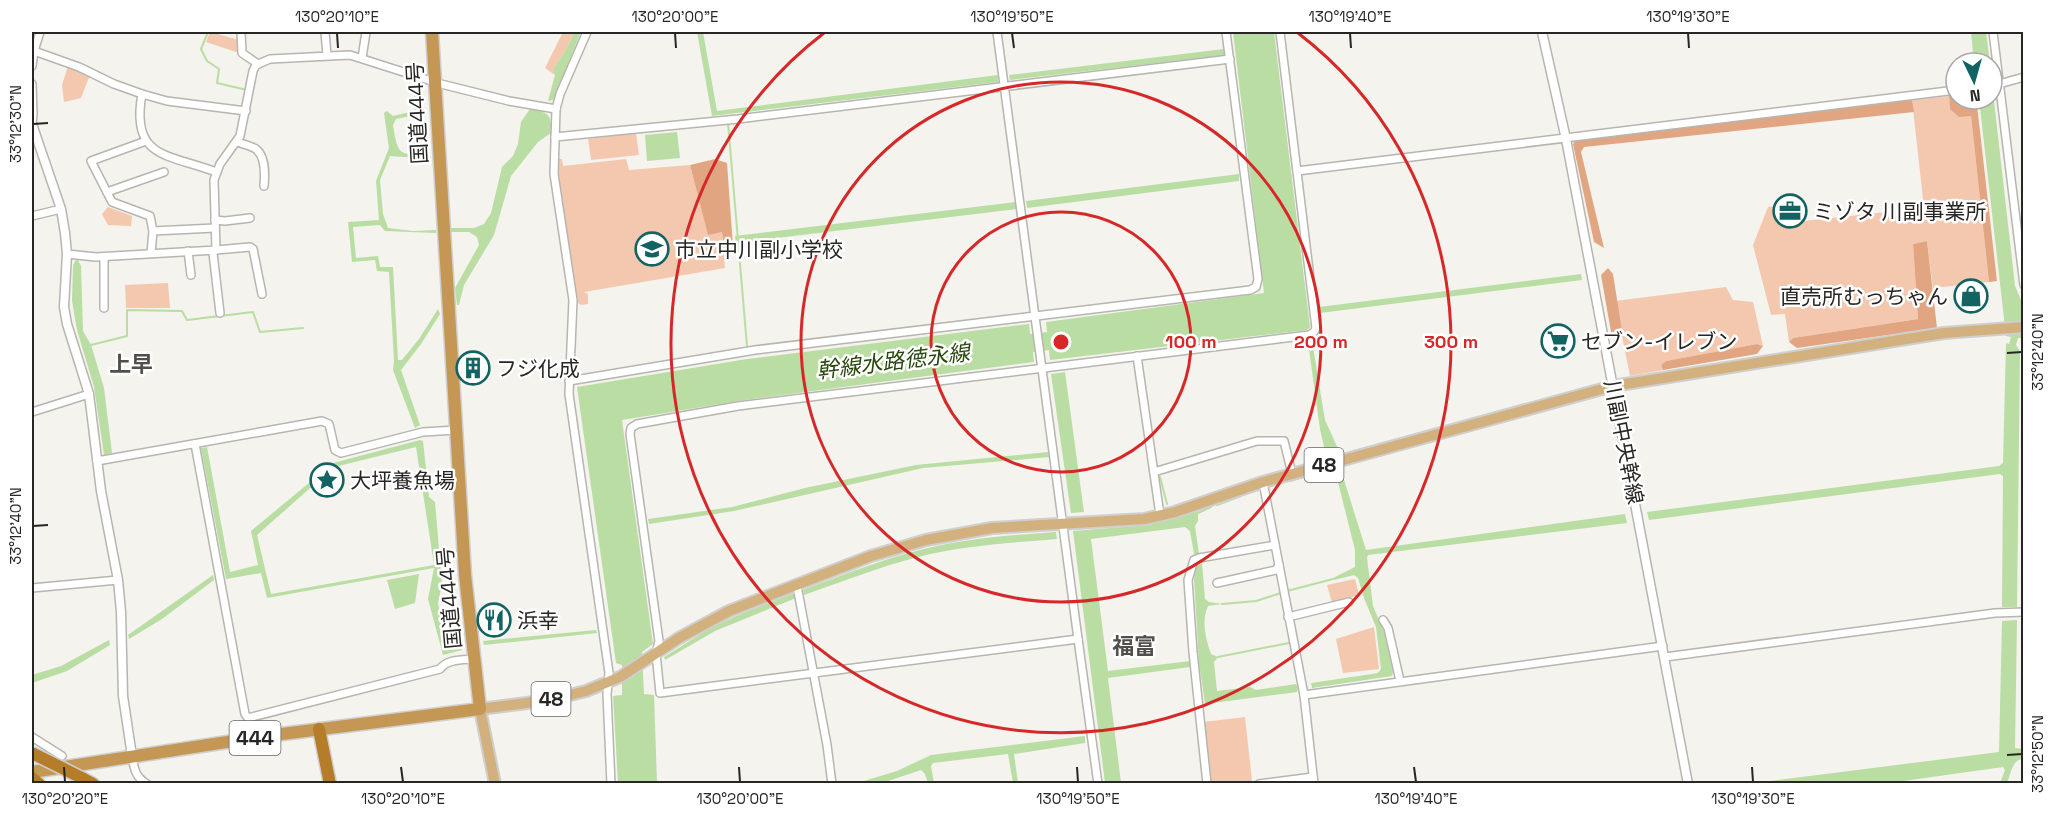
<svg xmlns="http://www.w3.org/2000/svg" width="2055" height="815" font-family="'Space Grotesk','Noto Sans JP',sans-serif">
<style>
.green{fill:#f3c8af}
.forest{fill:#e1a681}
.water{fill:#b9dda3;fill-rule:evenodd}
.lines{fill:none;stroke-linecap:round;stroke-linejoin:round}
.stream{stroke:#b9dda3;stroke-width:2}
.minor-casing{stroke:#b7b5af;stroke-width:10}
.tertiary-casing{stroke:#b7b5af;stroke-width:11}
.primary-casing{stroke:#cfcfcf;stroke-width:14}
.trunk-casing{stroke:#cfcfcf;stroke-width:15}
.motorway-casing{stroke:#cfcfcf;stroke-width:15}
.minor{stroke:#fff;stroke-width:7}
.tertiary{stroke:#fff;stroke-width:8}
.primary{stroke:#d3b17f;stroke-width:10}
.trunk{stroke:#c49754;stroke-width:12}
.motorway{stroke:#b57d29;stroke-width:12}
.motorway-bridge-casing{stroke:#cfcfcf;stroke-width:15;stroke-linecap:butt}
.motorway-bridge{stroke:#b57d29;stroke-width:12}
.ticks{fill:none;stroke:#272624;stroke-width:2}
.ring{fill:none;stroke:#d62828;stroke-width:3}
.labels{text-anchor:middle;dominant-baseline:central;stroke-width:5;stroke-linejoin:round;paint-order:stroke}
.shield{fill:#fff;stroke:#686766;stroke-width:1.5}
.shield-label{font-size:20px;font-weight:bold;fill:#272624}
.street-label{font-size:21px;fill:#272624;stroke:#fff}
.poi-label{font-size:21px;fill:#272624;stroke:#fff;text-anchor:start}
.water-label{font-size:22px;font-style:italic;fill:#29480d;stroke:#fff}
.neighbourhood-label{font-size:22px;font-weight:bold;fill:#504f4a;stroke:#fff}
.centre{fill:#d62828;stroke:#fff;stroke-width:3}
.ring-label{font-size:18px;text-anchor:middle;font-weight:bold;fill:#d62828;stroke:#fff;stroke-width:5;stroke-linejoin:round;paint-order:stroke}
.neatline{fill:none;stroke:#272624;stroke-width:2}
.ticks-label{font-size:15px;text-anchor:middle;fill:#272624}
</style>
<rect width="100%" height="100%" fill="#f4f3ed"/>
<!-- green -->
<g class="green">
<polygon points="210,32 239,40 239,53 206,42"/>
<polygon points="563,32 574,32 568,46 553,70 555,75 545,68"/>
<polygon points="68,66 90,75 81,98 64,102 62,85"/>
<polygon points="1949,96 1950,109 1971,116 1989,282 1933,288 1927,241 1913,244 1918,319 1793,338 1789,342 1785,314 1771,315 1753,245 1768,207 1799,203 1803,221 1924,208 1912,100"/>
<polygon points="636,133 639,155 591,160 588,139"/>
<polygon points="558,159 562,159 563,166 626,159 629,170 690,165 708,234 722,232 725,268 584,292 588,294 588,304 581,305 578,303 560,189"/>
<polygon points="108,207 132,216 131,226 108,225 102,214"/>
<polygon points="168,283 170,308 126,308 125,285"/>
<polygon points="1726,287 1733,300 1753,302 1763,346 1757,344 1666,361 1661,365 1663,370 1630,376 1615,301"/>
<polygon points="1355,579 1359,595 1332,603 1327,585"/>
<polygon points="1374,627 1379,669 1343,673 1336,639"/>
<polygon points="1245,717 1252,781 1211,783 1204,722"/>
</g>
<!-- forest -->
<g class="forest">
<polygon points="1956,95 1956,99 1962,99 1963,107 1977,105 1997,281 1989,282 1971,116 1959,117 1950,109 1949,96"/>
<polygon points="1912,100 1914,112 1584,147 1581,152 1604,248 1594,242 1573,144 1575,141"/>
<polygon points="715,159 727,163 733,247 724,248 722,232 708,235 690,165"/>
<polygon points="1927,241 1937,328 1797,348 1789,342 1793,338 1918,319 1913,244"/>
<polygon points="1608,268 1613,274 1622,331 1616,334 1611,332 1601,275"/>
<polygon points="1757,344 1763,346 1757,354 1663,370 1661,365 1666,361"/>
</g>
<!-- water -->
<g class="water">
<polygon points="574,32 581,32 553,100 548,101 555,75 553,70 568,46"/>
<polygon points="697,32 703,32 717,111 998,75 998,82 712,116"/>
<polygon points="1233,32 1274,32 1310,327 1307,330 1050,360 1049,350 1033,352 1034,362 745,400 622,420 653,644 642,652 644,694 654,695 657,783 618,783 613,696 622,695 622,665 616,663 577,387 747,359 1029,324 1030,334 1047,332 1046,322 1264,293"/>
<polygon points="1971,32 1986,32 1990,63 1974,63"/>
<polygon points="1224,49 1225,55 1010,80 1009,75"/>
<path d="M 414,79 L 418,81 L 419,114 L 396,119 L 393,125 C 398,157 399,154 430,155 L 431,159 L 390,156 L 380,180 L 383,214 L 388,228 L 413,231 L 436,230 L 436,233 L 385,231 L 380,225 L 353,227 L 356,258 L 378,256 L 380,267 L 393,267 L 398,360 L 402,360 L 419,339 L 438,309 L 440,314 L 421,344 L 401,370 L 420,425 L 415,428 L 393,370 L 394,361 L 389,272 L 377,271 L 375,260 L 352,262 L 348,222 L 379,220 L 376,181 L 389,148 L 384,113 L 387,111 L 393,116 L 414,111 Z"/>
<polygon points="1993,92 2015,286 2023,305 2023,338 2018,338 2016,345 2020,351 2017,607 2002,607 2003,476 2000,474 1649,520 1647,512 1999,466 2003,463 2006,343 2009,344 2011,337 2006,336 1979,99 1992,99"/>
<path d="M 530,109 C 548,112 552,114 551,133 L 538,142 L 511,176 L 494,235 L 464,285 L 459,305 L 457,305 L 455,288 L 479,245 L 477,237 L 469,232 L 451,232 L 451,228 L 474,228 L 484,224 L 491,213 L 502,167 L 513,156 L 518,144 L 521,122 Z"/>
<polygon points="677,132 680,158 647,161 645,135"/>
<polygon points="1239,174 1239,181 1027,208 1026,201"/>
<polygon points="1016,202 1017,209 736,243 735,236"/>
<polygon points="76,260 78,260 81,266 83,331 91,345 104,388 112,453 104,455 94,387 77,330 72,301 73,265"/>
<polygon points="1581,274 1582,280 1320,313 1319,307"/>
<polygon points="1312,341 1325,420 1339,451 1326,455 1320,429 1308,342"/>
<polygon points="1065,372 1084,512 1071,513 1051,374"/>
<path d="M 420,440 L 423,441 L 429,497 L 435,502 L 442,584 L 438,603 L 445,639 L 451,645 L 461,645 L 462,650 L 443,655 L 428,599 L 434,568 L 267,598 L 261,573 L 226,579 L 201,448 L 207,447 L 230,572 L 258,565 L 251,531 L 333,463 ZM 416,447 L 434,565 L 271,594 L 257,535 L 334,467 Z"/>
<polygon points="1048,452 1049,457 923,468 734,511 649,524 648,519 732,507 805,488 916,465"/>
<polygon points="1340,467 1366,550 1625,514 1627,523 1368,555 1367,558 1373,606 1384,632 1393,672 1392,676 1312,688 1311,683 1372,674 1378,673 1381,669 1376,627 1364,598 1358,578 1354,575 1334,580 1333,578 1355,567 1355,550 1336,474 1331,472 1319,474 1318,473"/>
<polygon points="1198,511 1198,521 1195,526 1199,554 1197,555 1194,554 1190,531 1185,527 1091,539 1108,671 1190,661 1190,667 1108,678 1121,783 1105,783 1073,531 1148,525"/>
<path d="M 1056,532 L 1057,539 C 1010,543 964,545 918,557 C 879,567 841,582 804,595 L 803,590 C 843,575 882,559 924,549 C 968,538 1012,535 1056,532 Z"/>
<path d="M 1202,563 L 1205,599 L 1209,602 L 1222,604 L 1208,606 C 1201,621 1206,640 1211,654 L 1218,657 L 1214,662 L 1217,691 L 1250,687 L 1256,690 L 1296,684 L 1298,687 L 1297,692 L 1205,704 L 1199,663 L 1194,579 L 1196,567 Z"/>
<polygon points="419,574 415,603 395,609 387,580"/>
<polygon points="213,575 214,580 162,619 129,639 128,635"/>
<polygon points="795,593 796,598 715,631 665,660 664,657 709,629 738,615"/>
<path d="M 2017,620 L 2015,748 L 2023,749 L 2023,759 C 2012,759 2011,774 2007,783 L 2000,783 L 2005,770 L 2003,767 L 1882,784 L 1755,783 L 1999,752 L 2002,621 Z"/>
<polygon points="596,630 597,633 484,645 483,641"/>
<polygon points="109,640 110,645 67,671 32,683 32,675 61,666"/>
<polygon points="1085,736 1085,743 1014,754 1018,783 1013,783 1008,754 933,763 931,766 934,783 928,783 925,774 921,770 885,782 857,783 897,771 931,755"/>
</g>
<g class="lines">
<!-- stream -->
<g class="stream">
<polyline points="208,32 201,49 207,61 219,69 217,83 247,90"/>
<polyline points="728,123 747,346"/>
<polyline points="91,345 127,336 127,310 182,311 187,320 253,312 260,332 303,328"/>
<polyline points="1160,477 1167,504"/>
<polyline points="1290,481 1311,475"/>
<polyline points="1268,487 1282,483"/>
<polyline points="1247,493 1259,489"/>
<polyline points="1217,505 1241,496"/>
<polyline points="1198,513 1211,507"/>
<polyline points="1287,591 1333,579"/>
<polyline points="1222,604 1256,601 1281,593"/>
<polyline points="1218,657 1289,643"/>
</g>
<!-- minor casing -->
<g class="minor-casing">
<g id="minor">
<polyline points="241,32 242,53 258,64"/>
<polyline points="325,32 327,55"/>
<polyline points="587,32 560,94 556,109 554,174 573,300 569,394 609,673 607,694 611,784"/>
<polyline points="997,32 1078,639"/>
<polyline points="1993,32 2024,285"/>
<polyline points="34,51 79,67 114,84 142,94 167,101 246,111"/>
<polyline points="362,58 366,32"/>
<polyline points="32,66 34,51 40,32"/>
<polyline points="32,84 33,114 32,124"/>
<polyline points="1992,86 2024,77"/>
<path d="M 142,94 C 130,159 169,154 216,172"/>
<polyline points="555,137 738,119 1230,59"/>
<polyline points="146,141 91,161 112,202 150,216 153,231 151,253"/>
<path d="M 237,142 C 243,144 251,146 256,149 C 266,157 265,175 264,186"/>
<polyline points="1297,171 1956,90"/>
<polyline points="107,192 164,172"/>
<polyline points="32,216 61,209"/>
<polyline points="215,220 225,221 250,218"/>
<polyline points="153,231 215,228"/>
<polyline points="188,251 191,275"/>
<polyline points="67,254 96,257 216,250 214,180 220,164 240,136 253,71 256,65 270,59 350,55 441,84 509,101 556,109"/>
<polyline points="104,257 104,308"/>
<polyline points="220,313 213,253 216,250 250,247 253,249 262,294"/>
<polyline points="1137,356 1160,515"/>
<polyline points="569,381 755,350 1250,290 1256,287 1258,279 1226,32"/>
<polyline points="32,412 89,394"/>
<path d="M 195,444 L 245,714 L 248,718 L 440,669 C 447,659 462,660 474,659"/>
<polyline points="97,461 322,421 329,424 335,450 341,453 423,432 456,430"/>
<polyline points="1154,472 1257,441 1284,441 1292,474"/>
<polyline points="1263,482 1304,695 1314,784"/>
<polyline points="1217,583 1276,570 1279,565"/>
<polyline points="797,586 827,745 832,784"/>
<polyline points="32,588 118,580"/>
<polyline points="1288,617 1349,602"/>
<polyline points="1383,620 1388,628 1400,681"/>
<polyline points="1665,657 1995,613 2024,612"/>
<polyline points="1304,695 1663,646"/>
<polyline points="32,737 62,756"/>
<path d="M 132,756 C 134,768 135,777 147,784"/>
<polyline points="1098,784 1078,639 660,693 656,653 659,641 630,434 631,428 637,424 738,406 1309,335 1314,332 1316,328 1280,32"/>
<polyline points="1207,784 1193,652 1188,580 1194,560 1199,558 1275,545"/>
<polyline points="1259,784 1313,777"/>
</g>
</g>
<!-- tertiary casing -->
<g class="tertiary-casing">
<g id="tertiary">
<polyline points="1542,32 1566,139 1688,784"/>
<polyline points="32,124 61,209 65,233 67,254 64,307 67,324 89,394 101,491 118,580 121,612 123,696 132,756"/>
</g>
</g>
<!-- primary casing -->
<g class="primary-casing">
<polyline id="primary" points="495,784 480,709 550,700 586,691 620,677 679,638 729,611 871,556 926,540 992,528 1144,519 1175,512 1263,482 1613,386 1944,333 2024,327"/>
</g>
<!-- trunk casing -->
<g class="trunk-casing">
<polyline id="trunk" points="32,772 266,736 480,709 465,575 432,32"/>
</g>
<!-- motorway casing -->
<g class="motorway-casing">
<g id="motorway">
<polyline points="319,729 330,784"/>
<polyline points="32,778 39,784"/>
<polyline points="82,778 93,784"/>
</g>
</g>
<!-- minor -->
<use href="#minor" class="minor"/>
<!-- tertiary -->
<use href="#tertiary" class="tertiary"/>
<!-- primary -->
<use href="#primary" class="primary"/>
<!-- trunk -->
<use href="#trunk" class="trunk"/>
<!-- motorway -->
<use href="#motorway" class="motorway"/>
<!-- motorway-bridge casing -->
<g class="motorway-bridge-casing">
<polyline id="motorway-bridge" points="32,753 82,778"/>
</g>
<!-- motorway-bridge -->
<use href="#motorway-bridge" class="motorway-bridge"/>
</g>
<!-- ticks -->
<path class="ticks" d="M 337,33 L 338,48M 675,33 L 676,48M 1012,33 L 1014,48M 1350,33 L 1351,48M 1688,33 L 1689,48M 33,124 L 48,123M 2007,353 L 2022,352M 33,526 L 48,525M 2007,755 L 2022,754M 64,767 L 65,782M 401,767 L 403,782M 739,767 L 740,782M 1077,767 L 1078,782M 1414,767 L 1416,782M 1752,767 L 1753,782"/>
<!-- distance rings -->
<g class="ring">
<circle cx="1061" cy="342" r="130"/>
<circle cx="1061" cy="342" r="260"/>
<path d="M1298 33A390 390 0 1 1 824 33"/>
</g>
<!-- icons -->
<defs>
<g id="office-ring" transform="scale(1.725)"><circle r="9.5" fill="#fff" stroke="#126362" stroke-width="1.5"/><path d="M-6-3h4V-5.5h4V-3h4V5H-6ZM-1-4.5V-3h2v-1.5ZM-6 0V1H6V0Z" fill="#126362"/></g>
<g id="school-ring" transform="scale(1.725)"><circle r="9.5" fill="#fff" stroke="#126362" stroke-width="1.5"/><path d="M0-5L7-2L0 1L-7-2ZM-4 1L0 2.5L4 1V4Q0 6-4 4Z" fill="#126362"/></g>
<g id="shop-ring" transform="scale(1.725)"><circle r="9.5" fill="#fff" stroke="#126362" stroke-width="1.5"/><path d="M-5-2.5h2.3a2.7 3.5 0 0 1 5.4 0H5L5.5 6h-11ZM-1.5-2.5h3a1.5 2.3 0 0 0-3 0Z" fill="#126362"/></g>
<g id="supermarket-ring" transform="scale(1.725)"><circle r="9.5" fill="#fff" stroke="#126362" stroke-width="1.5"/><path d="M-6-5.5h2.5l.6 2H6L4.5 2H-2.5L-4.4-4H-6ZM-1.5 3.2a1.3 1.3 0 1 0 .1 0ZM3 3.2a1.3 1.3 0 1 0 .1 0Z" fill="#126362"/></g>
<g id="building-ring" transform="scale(1.725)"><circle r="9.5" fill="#fff" stroke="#126362" stroke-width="1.5"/><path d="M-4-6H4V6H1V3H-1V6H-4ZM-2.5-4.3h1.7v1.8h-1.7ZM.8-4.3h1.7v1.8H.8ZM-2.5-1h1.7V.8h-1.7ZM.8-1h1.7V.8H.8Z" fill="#126362"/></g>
<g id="sight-ring" transform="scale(1.725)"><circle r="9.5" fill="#fff" stroke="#126362" stroke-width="1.5"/><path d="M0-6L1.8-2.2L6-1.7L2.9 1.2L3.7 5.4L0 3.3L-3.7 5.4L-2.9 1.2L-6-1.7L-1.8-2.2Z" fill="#126362"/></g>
<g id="restaurant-ring" transform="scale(1.725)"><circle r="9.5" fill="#fff" stroke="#126362" stroke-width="1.5"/><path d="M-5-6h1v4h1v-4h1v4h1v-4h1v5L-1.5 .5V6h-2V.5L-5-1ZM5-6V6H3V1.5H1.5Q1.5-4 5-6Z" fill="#126362"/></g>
</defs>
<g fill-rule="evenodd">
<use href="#office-ring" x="1790" y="211"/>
<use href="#school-ring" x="652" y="249"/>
<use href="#shop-ring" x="1971" y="296"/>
<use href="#supermarket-ring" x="1558" y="341"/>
<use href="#building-ring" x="473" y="368"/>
<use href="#sight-ring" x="327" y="480"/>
<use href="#restaurant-ring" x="494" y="620"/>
</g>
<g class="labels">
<!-- shield labels -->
<g class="shield">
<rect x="1304.5" y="448" width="39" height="34" rx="4.5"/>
<rect x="531.5" y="682" width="39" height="34" rx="4.5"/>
<rect x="229.5" y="721" width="51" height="34" rx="4.5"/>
</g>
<g class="shield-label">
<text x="1324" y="465">48</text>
<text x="551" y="699">48</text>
<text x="255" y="738">444</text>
</g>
<!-- street labels -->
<g class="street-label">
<text transform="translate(417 113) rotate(-93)">国道444号</text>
<text transform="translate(1624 442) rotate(79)">川副中央幹線</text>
<text transform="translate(449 598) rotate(-95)">国道444号</text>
</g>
<!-- poi labels -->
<g class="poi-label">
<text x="1813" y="211">ミゾタ 川副事業所</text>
<text x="675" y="249">市立中川副小学校</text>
<text x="1948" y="296" text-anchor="end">直売所むっちゃん</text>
<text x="1581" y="341">セブン-イレブン</text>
<text x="496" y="368">フジ化成</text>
<text x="350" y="480">大坪養魚場</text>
<text x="517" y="620">浜幸</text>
</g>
<!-- water labels -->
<g class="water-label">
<text transform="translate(893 361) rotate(-7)">幹線水路徳永線</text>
</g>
<!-- neighbourhood labels -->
<g class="neighbourhood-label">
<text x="131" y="364">上早</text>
<text x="1134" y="646">福富</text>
</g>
</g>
<circle cx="1061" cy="342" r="9" class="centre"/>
<g class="ring-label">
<text x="1191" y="348">100 m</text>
<text x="1321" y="348">200 m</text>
<text x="1451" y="348">300 m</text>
</g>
<!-- border -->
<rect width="2055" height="815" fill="none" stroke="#ffffff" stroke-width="66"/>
<!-- north arrow -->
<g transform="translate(1974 81) rotate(175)"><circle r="28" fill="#ffffff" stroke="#a9a8a7" stroke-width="1.5"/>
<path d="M0-4.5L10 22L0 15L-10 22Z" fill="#126362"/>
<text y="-9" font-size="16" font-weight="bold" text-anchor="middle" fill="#272624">N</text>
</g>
<rect x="33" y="33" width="1989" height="749" class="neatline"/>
<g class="ticks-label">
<text x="337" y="22">130°20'10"E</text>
<text x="675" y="22">130°20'00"E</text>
<text x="1012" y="22">130°19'50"E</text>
<text x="1350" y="22">130°19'40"E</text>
<text x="1688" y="22">130°19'30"E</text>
<text transform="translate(16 124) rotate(-90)" y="5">33°12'30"N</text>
<text transform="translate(2038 352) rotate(-90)" y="5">33°12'40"N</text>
<text transform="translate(16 526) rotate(-90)" y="5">33°12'40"N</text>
<text transform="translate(2038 754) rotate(-90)" y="5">33°12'50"N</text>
<text x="65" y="804">130°20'20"E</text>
<text x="403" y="804">130°20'10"E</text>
<text x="740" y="804">130°20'00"E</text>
<text x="1078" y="804">130°19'50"E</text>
<text x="1416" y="804">130°19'40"E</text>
<text x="1753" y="804">130°19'30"E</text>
</g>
</svg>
